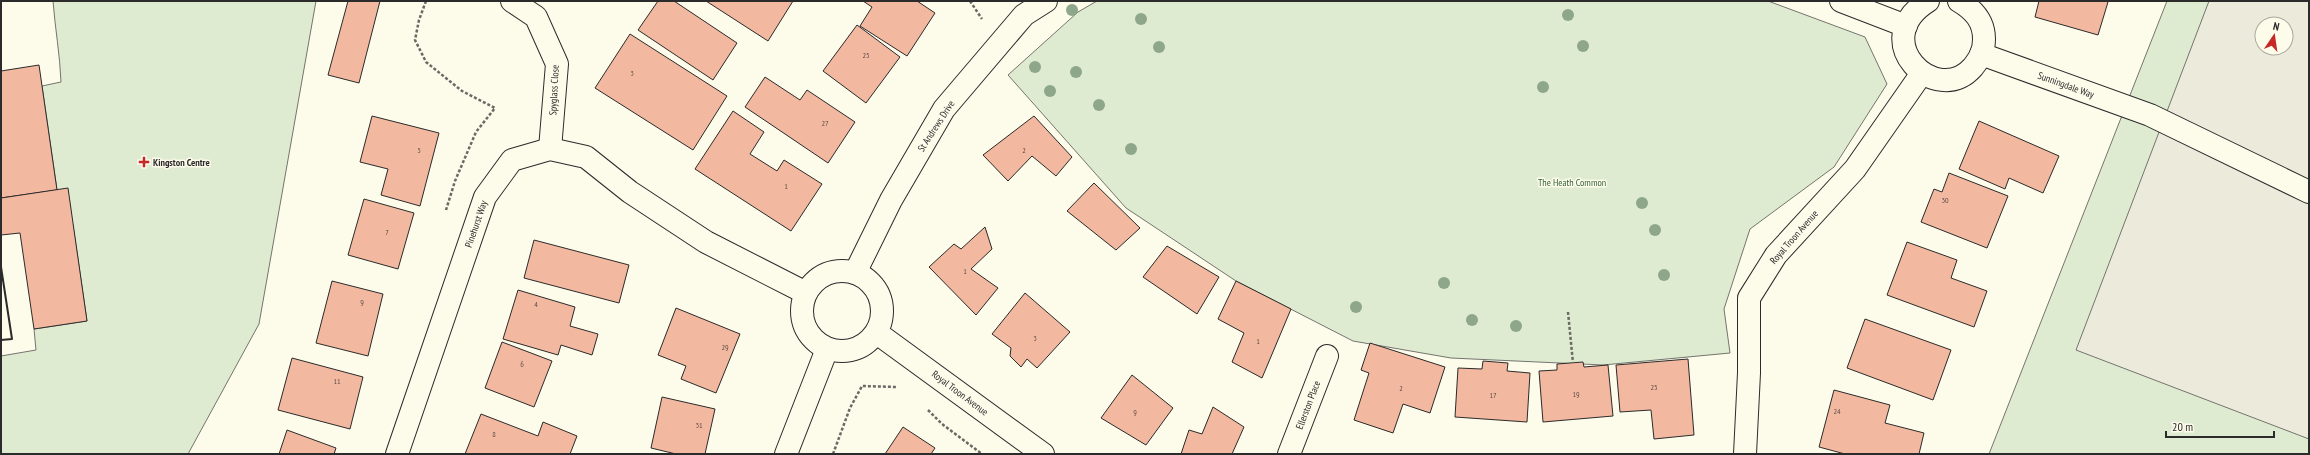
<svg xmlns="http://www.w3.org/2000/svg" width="2310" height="455" font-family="'PT Sans Narrow',sans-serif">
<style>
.green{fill:#deebd1;stroke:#74746e;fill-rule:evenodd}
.parking{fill:#eceadb;stroke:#74746e;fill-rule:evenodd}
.building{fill:#f2b8a0;stroke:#2b2b2b}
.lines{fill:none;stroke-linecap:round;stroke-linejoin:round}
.minor-casing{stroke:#2b2b2b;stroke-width:24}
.path{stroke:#6a6964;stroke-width:2.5;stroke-dasharray:3 2;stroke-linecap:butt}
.minor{stroke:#fdfbea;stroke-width:22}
.wall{stroke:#2b2b2b;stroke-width:2}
.tree{fill:#8ea78a}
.poi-dot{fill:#c62828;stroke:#fdfbea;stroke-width:1.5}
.labels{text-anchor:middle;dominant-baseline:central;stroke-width:3;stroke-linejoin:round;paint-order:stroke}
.number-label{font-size:8px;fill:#5d4e48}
.street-label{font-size:10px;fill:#2b2b2b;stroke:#fdfbea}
.poi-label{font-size:10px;font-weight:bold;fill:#2b2b2b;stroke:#fdfbea;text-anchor:start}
.park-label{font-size:10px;fill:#34623c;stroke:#fdfbea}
</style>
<rect width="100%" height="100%" fill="#fdfbea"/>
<!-- green -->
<g class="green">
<path d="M 53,1 L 316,1 L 259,324 L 188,454 L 1,454 L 1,356 L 36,350 L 34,329 L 87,321 L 73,225 L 57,190 L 42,86 L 61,82 C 60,55 55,28 53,1 Z"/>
<polygon points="1097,1 1768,1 1865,37 1887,84 1834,167 1750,229 1724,309 1730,353 1603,365 1451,358 1353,341 1236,281 1126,208 1008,75 1078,12"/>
<path d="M 2167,1 L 2309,1 L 2309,454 L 1989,454 ZM 2262,24 L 2286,24 L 2286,48 L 2262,48 Z"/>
</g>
<!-- parking -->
<path class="parking" d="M 2209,1 L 2309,1 L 2309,439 L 2076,350 ZM 2262,24 L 2286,24 L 2286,48 L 2262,48 Z"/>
<!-- building -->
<g class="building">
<polygon points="348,1 380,1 359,83 328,75"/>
<polygon points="658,1 674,1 737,43 713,80 638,30"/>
<polygon points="706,1 793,1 768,41"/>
<polygon points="863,1 917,1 935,13 907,56 860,26 872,7"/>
<polygon points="2039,1 2106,1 2108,2 2098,35 2035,17"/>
<polygon points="857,25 900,57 866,103 823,71"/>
<polygon points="630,34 727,96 693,150 595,88"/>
<polygon points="39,65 57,190 1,198 1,71"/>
<polygon points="765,77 800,100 807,90 855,122 828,163 745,107"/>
<polygon points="733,111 764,132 750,154 777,171 784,160 822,184 791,231 695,169"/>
<polygon points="372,116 439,133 420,206 381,195 388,169 360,162"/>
<polygon points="1034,116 1072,157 1056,176 1032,156 1008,181 983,155"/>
<polygon points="1979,121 2059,156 2043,193 2009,178 2005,189 1959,169"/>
<polygon points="1949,173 2008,196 1987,248 1921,222 1934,189 1942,192"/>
<polygon points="1094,183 1140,228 1116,250 1067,211"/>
<polygon points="68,188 87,321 34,329 20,233 1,235 1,198"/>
<polygon points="364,199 414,213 398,269 348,255"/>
<polygon points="985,227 992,249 971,269 998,288 976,315 929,267 954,244 961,249"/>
<polygon points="534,240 629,265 619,303 524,278"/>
<polygon points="1907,242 1957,260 1951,278 1987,291 1974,327 1887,295"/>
<polygon points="1167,246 1219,277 1197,314 1143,277"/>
<polygon points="332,281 383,294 368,356 316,343"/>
<polygon points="1236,281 1291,309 1262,378 1232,362 1244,333 1218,319"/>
<polygon points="518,290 575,307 570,326 598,334 592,355 561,345 558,355 503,339"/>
<polygon points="1025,293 1070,332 1037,368 1027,359 1021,367 1010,356 1011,348 992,334"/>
<polygon points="676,308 740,334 716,393 681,379 686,366 658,355"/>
<polygon points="1865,319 1951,350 1933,400 1847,368"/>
<polygon points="502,342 552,361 534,407 485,388"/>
<polygon points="1370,343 1445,367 1430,413 1403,404 1393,433 1354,420 1369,373 1361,370"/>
<polygon points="292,358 363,377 350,429 278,410"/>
<polygon points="1688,359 1694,435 1654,439 1651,410 1620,412 1616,365"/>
<polygon points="1483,361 1508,363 1507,371 1530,373 1527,422 1455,417 1458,368 1482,369"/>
<polygon points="1583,362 1584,367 1608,365 1613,416 1543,422 1539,371 1557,370 1557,364"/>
<polygon points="1132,375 1173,408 1146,445 1101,418"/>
<polygon points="1834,390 1890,405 1885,423 1924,433 1919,454 1845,454 1819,447"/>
<polygon points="662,397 715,409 705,454 676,454 651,448"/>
<polygon points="1213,407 1244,427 1232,454 1181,454 1189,430 1202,434"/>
<polygon points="481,414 538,436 543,422 577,436 570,454 465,454"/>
<polygon points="903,427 935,448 931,454 885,454"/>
<polygon points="287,430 336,448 334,454 279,454"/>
</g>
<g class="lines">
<!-- minor casing -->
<g class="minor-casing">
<g id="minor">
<polyline points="512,1 536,17 557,64 550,149"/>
<polyline points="1841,1 1906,26"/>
<path d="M 1928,1 C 1866,40 1936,109 1973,67 C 1980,58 1984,51 1984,39 C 1984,21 1974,10 1959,1"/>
<polyline points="1981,54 2150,115 2309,192"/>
<circle cx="842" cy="311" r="40"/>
<polyline points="855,273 891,200 944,109 1024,15 1046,1"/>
<polyline points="877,333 1043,454"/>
<polyline points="397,454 485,197 512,160 550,149 586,157 630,192 706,242 806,293"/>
<polyline points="786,454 827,349"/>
<polyline points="1289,454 1327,356"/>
<polyline points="1745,454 1749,373 1749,298 1776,255 1855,169 1922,73"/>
</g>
</g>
<!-- path -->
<g class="path">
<polyline points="426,1 419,20 415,40 426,62 462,91 495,108 476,132 455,181 446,210"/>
<polyline points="970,1 982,19"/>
<polyline points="1568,312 1573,363"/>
<polyline points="928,410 942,424 982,454"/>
<polyline points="833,454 850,408 862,386 897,387"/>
</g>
<!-- minor -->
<use href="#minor" class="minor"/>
<!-- wall -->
<polyline class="wall" points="1,267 12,339 1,340"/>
</g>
<!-- trees -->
<g class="tree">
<circle cx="1072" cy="10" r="6"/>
<circle cx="1568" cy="15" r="6"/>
<circle cx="1141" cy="19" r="6"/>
<circle cx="1583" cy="46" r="6"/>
<circle cx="1159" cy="47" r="6"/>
<circle cx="1035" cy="67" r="6"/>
<circle cx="1076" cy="72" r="6"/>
<circle cx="1543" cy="87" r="6"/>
<circle cx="1050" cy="91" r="6"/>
<circle cx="1099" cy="105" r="6"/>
<circle cx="1131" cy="149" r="6"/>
<circle cx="1642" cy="203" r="6"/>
<circle cx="1655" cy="230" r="6"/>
<circle cx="1664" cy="275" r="6"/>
<circle cx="1444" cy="283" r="6"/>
<circle cx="1356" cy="307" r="6"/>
<circle cx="1472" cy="320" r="6"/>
<circle cx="1516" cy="326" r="6"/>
</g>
<!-- markers -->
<path class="poi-dot" d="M142 156h4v4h4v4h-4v4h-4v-4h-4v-4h4z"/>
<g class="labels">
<!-- number labels -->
<g class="number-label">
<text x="866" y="55">25</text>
<text x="632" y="73">3</text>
<text x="825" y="123">27</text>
<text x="419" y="150">5</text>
<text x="1024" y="150">2</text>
<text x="786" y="186">1</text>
<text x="1945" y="200">30</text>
<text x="387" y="232">7</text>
<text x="965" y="271">1</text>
<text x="362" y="302">9</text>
<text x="536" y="304">4</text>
<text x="1035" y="338">3</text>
<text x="1258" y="341">1</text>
<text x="725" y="347">29</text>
<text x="522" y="364">6</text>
<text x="337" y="381">11</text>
<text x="1654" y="387">25</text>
<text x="1401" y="388">2</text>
<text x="1576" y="394">19</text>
<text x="1493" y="395">17</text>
<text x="1837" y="411">24</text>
<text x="1135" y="412">9</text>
<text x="699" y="425">31</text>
<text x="494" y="434">8</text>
</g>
<!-- street labels -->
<g class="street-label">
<text transform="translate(2066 85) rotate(20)">Sunningdale Way</text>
<text transform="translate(554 90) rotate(-87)">Spyglass Close</text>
<text transform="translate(936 126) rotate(-57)">St Andrews Drive</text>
<text transform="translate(476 224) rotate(-71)">Pinehurst Way</text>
<text transform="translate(1794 237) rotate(-49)">Royal Troon Avenue</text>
<text transform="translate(960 393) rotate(37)">Royal Troon Avenue</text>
<text transform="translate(1308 405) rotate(-69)">Ellerston Place</text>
</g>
<!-- poi labels -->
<g class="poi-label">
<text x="153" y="162">Kingston Centre</text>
</g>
<!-- park labels -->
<g class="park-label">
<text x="1572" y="182">The Heath Common</text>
</g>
</g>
<!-- border -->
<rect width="2310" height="455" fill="none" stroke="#2b2b2b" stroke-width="4"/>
<!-- north arrow -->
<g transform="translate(2274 36) rotate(13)"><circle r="19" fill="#fdfbea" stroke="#a9a89e"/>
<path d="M0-3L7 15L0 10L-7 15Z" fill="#c62828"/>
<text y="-6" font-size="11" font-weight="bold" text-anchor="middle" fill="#2b2b2b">N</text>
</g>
<!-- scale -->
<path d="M2166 431v6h108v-6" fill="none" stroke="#2b2b2b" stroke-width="2"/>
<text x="2172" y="431" font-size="12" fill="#2b2b2b" stroke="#fdfbea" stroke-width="3" paint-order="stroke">20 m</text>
</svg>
